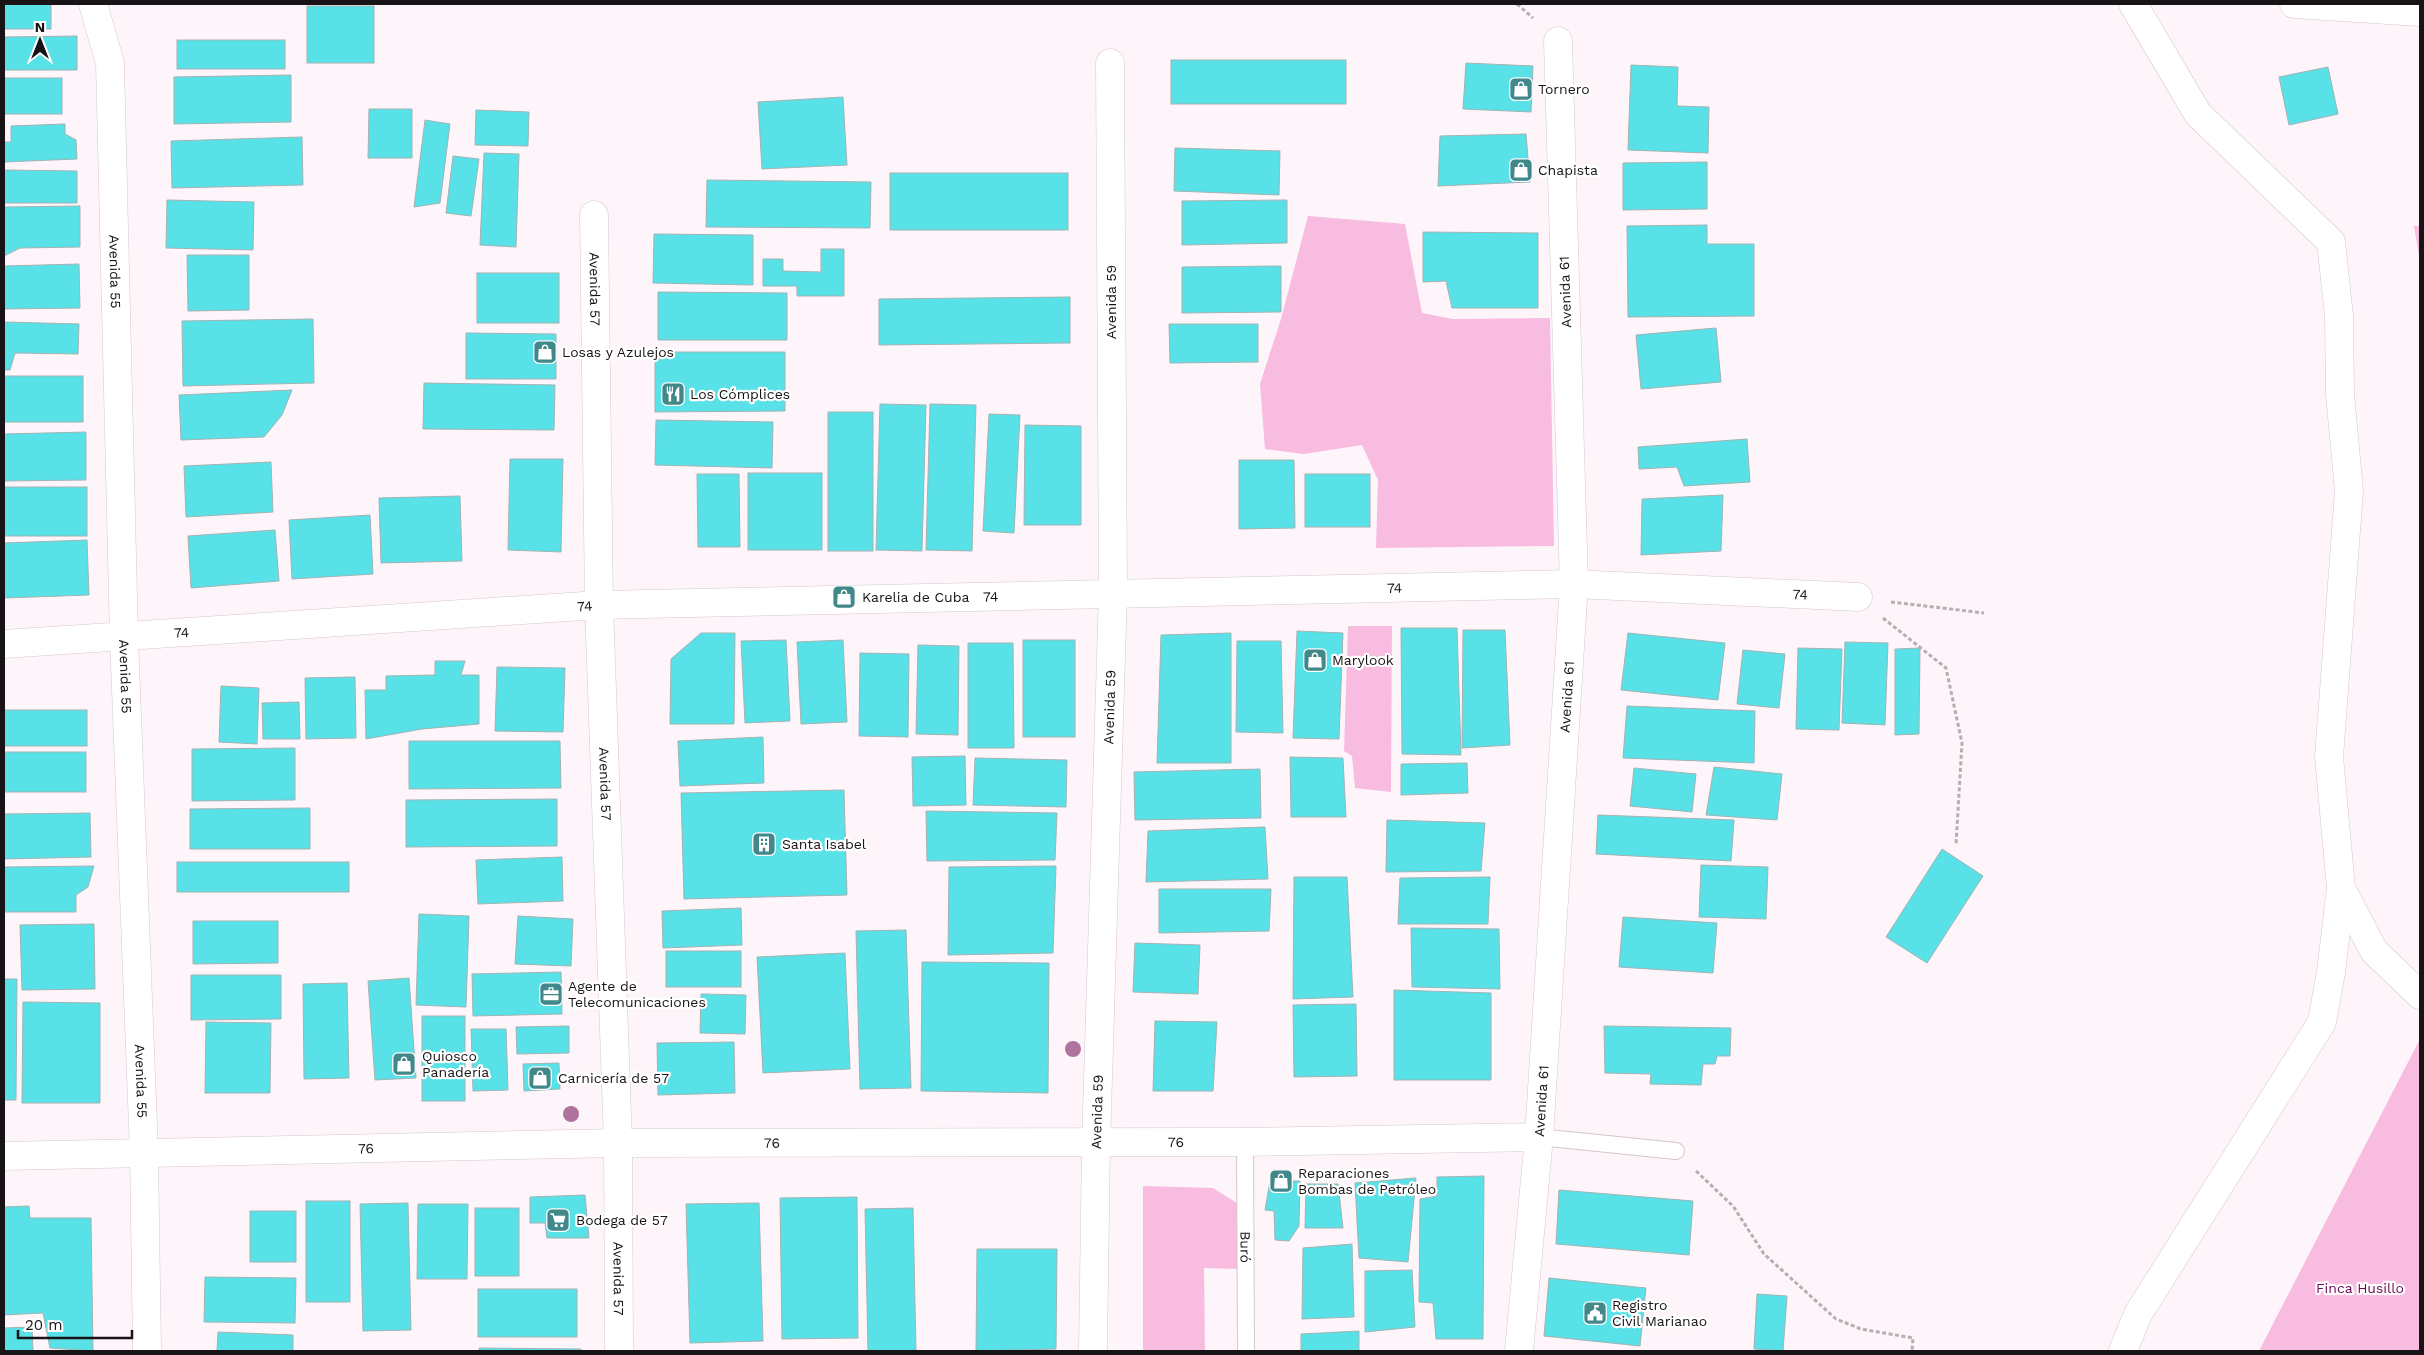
<svg xmlns="http://www.w3.org/2000/svg" width="2424" height="1355" font-family="'Work Sans',sans-serif">
<style>
.green{fill:#f8bce0}
.building{fill:#58e2e7;stroke:#a1b3b4}
.lines{fill:none;stroke-linecap:round;stroke-linejoin:round}
.service-casing{stroke:#d5c6ce;stroke-width:18}
.minor-casing{stroke:#d5c6ce;stroke-width:29}
.tertiary-casing{stroke:#d5c6ce;stroke-width:29}
.path{stroke:#b5aeb2;stroke-width:3;stroke-dasharray:4 2.5;stroke-linecap:butt}
.service{stroke:#fff;stroke-width:16}
.minor{stroke:#fff;stroke-width:28}
.tertiary{stroke:#fff;stroke-width:28}
.tree{fill:#ae739e}
.labels{text-anchor:middle;dominant-baseline:central;stroke-width:4.5;stroke-linejoin:round;paint-order:stroke}
.poi-label{font-size:14px;fill:#181316;stroke:#fff;text-anchor:start}
.street-label{font-size:14px;fill:#181316;stroke:#fff}
.park-label{font-size:14px;fill:#6c0852;stroke:#fff}
</style>
<rect width="100%" height="100%" fill="#fef5fa"/>
<!-- green -->
<g class="green">
<polygon points="1308,216 1405,224 1422,313 1453,319 1550,318 1554,546 1376,548 1378,480 1362,445 1304,454 1265,449 1260,384 1281,319"/>
<polygon points="2414,226 2420,226 2420,261"/>
<polygon points="1348,626 1392,626 1391,792 1355,788 1352,756 1344,751"/>
<polygon points="2420,1039 2420,1351 2259,1351"/>
<polygon points="1143,1186 1213,1188 1240,1205 1240,1269 1204,1268 1205,1351 1143,1351"/>
</g>
<!-- building -->
<g class="building">
<rect x="4" y="4" width="47" height="25"/>
<rect x="307" y="6" width="67" height="57"/>
<polygon points="77,36 77,70 4,70 4,37"/>
<rect x="177" y="40" width="108" height="29"/>
<rect x="1171" y="60" width="175" height="44"/>
<polygon points="1466,63 1533,66 1531,112 1463,109"/>
<polygon points="1631,65 1678,67 1677,106 1709,107 1708,153 1628,150"/>
<polygon points="2328,67 2338,114 2289,125 2279,77"/>
<polygon points="291,75 291,122 174,124 174,77"/>
<rect x="4" y="78" width="58" height="36"/>
<polygon points="843,97 847,165 762,169 758,102"/>
<polygon points="369,109 412,109 412,158 368,158"/>
<polygon points="476,110 529,112 528,146 475,145"/>
<polygon points="425,120 450,124 440,203 414,207"/>
<polygon points="65,124 65,134 76,140 77,159 4,162 4,142 11,142 11,126"/>
<polygon points="1526,134 1530,182 1438,186 1440,136"/>
<polygon points="302,137 303,185 172,188 171,141"/>
<polygon points="1175,148 1280,151 1279,195 1174,191"/>
<polygon points="484,153 519,154 516,247 480,245"/>
<polygon points="453,156 479,159 471,216 446,213"/>
<polygon points="1707,162 1707,209 1623,210 1623,163"/>
<polygon points="4,170 77,171 77,203 4,203"/>
<rect x="890" y="173" width="178" height="57"/>
<polygon points="707,180 871,182 870,228 706,227"/>
<polygon points="167,200 254,202 253,250 166,248"/>
<polygon points="1287,200 1287,243 1182,245 1182,201"/>
<polygon points="80,206 80,247 20,248 4,256 4,207"/>
<polygon points="1707,225 1707,244 1754,244 1754,316 1628,317 1627,226"/>
<polygon points="1423,232 1538,233 1538,308 1452,308 1446,281 1423,282"/>
<polygon points="654,234 753,235 753,285 653,283"/>
<polygon points="821,249 844,249 844,296 797,296 797,286 763,286 763,259 783,259 783,271 821,272"/>
<polygon points="187,255 249,255 249,310 188,311"/>
<polygon points="79,264 80,308 4,309 4,266"/>
<polygon points="1281,266 1281,312 1182,313 1182,267"/>
<rect x="477" y="273" width="82" height="50"/>
<polygon points="658,292 787,293 787,340 658,340"/>
<polygon points="1070,297 1070,343 879,345 879,299"/>
<polygon points="313,319 314,383 183,386 182,321"/>
<polygon points="4,322 79,324 78,354 15,353 10,370 4,370"/>
<polygon points="1169,324 1258,324 1258,362 1170,363"/>
<polygon points="1716,328 1721,382 1641,389 1636,335"/>
<polygon points="466,333 556,334 556,379 466,379"/>
<polygon points="655,352 785,352 785,411 655,412"/>
<rect x="4" y="376" width="79" height="46"/>
<polygon points="424,383 555,385 554,430 423,429"/>
<polygon points="292,390 282,415 264,437 181,440 179,395"/>
<polygon points="880,404 926,405 922,551 876,550"/>
<polygon points="930,404 976,405 972,551 926,550"/>
<rect x="828" y="412" width="45" height="139"/>
<polygon points="989,414 1020,415 1014,533 983,531"/>
<polygon points="656,420 773,422 772,468 655,465"/>
<polygon points="1025,425 1081,426 1081,525 1024,525"/>
<polygon points="86,432 86,480 4,481 4,434"/>
<polygon points="1747,439 1750,482 1684,486 1677,467 1639,469 1638,447"/>
<polygon points="510,459 563,459 561,552 508,550"/>
<polygon points="1239,460 1294,460 1295,528 1239,529"/>
<polygon points="271,462 273,512 186,517 184,466"/>
<rect x="748" y="473" width="74" height="77"/>
<polygon points="697,474 739,474 740,547 698,547"/>
<rect x="1305" y="474" width="65" height="53"/>
<rect x="4" y="487" width="83" height="49"/>
<polygon points="1723,495 1721,551 1641,555 1642,499"/>
<polygon points="460,496 462,561 381,563 379,498"/>
<polygon points="370,515 373,574 292,579 289,520"/>
<polygon points="275,530 279,581 191,588 188,536"/>
<polygon points="87,540 89,595 4,598 4,543"/>
<polygon points="1401,628 1457,628 1461,755 1402,754"/>
<polygon points="1463,630 1505,630 1510,745 1462,748"/>
<polygon points="1297,631 1343,633 1339,739 1293,738"/>
<polygon points="701,633 735,633 734,724 670,724 671,659"/>
<polygon points="1231,633 1231,763 1157,763 1161,635"/>
<polygon points="1628,633 1725,643 1718,700 1621,690"/>
<polygon points="786,640 790,721 745,723 741,641"/>
<polygon points="843,640 847,722 801,724 797,642"/>
<rect x="1023" y="640" width="52" height="97"/>
<polygon points="1237,641 1281,641 1283,733 1236,732"/>
<polygon points="1845,642 1888,643 1885,725 1842,723"/>
<polygon points="968,643 1013,643 1014,748 968,748"/>
<polygon points="918,645 959,646 958,735 916,734"/>
<polygon points="1798,648 1842,649 1839,730 1796,729"/>
<polygon points="1920,648 1919,734 1895,735 1895,649"/>
<polygon points="1743,650 1785,654 1779,708 1737,704"/>
<polygon points="860,653 909,654 908,737 859,736"/>
<polygon points="435,661 465,661 461,675 479,675 479,724 422,729 366,739 365,690 386,690 386,676 435,675"/>
<polygon points="497,667 565,668 563,732 495,731"/>
<polygon points="355,677 356,738 306,739 305,678"/>
<polygon points="221,686 259,688 257,744 219,742"/>
<polygon points="299,702 300,739 263,739 262,703"/>
<polygon points="1627,706 1755,711 1754,763 1623,758"/>
<rect x="4" y="710" width="83" height="36"/>
<polygon points="763,737 764,783 680,786 678,741"/>
<polygon points="409,741 560,741 561,788 409,789"/>
<polygon points="295,748 295,800 192,801 192,749"/>
<rect x="4" y="752" width="82" height="40"/>
<polygon points="965,756 966,805 913,806 912,757"/>
<polygon points="1290,757 1343,758 1346,817 1291,817"/>
<polygon points="975,758 1067,760 1066,807 973,805"/>
<polygon points="1467,763 1468,793 1401,795 1401,764"/>
<polygon points="1714,767 1782,774 1777,820 1706,815"/>
<polygon points="1634,768 1696,774 1692,812 1630,806"/>
<polygon points="1260,769 1261,818 1135,820 1134,772"/>
<polygon points="844,790 847,895 684,899 681,793"/>
<polygon points="557,799 557,846 406,847 406,800"/>
<polygon points="310,808 310,849 190,849 190,809"/>
<polygon points="926,811 1057,813 1055,860 927,861"/>
<polygon points="90,813 91,857 4,859 4,814"/>
<polygon points="1598,815 1734,820 1731,861 1596,854"/>
<polygon points="1387,820 1485,823 1481,871 1386,872"/>
<polygon points="1265,827 1268,879 1146,882 1148,831"/>
<polygon points="1942,849 1983,876 1927,963 1886,937"/>
<polygon points="562,857 563,901 478,904 476,860"/>
<rect x="177" y="862" width="172" height="30"/>
<polygon points="1701,865 1768,867 1766,919 1699,917"/>
<polygon points="94,866 88,887 76,895 76,912 4,912 4,867"/>
<polygon points="1056,866 1053,953 948,955 949,867"/>
<polygon points="1294,877 1347,877 1353,997 1293,999"/>
<polygon points="1490,877 1488,924 1398,924 1400,878"/>
<polygon points="1159,889 1271,889 1269,931 1159,933"/>
<polygon points="741,908 742,945 663,948 662,911"/>
<polygon points="419,914 469,916 466,1007 416,1005"/>
<polygon points="518,916 573,919 571,966 515,964"/>
<polygon points="1623,917 1717,923 1713,973 1619,967"/>
<polygon points="193,921 278,921 278,963 193,964"/>
<polygon points="94,924 95,989 22,990 20,925"/>
<polygon points="1411,928 1499,929 1500,989 1412,987"/>
<polygon points="906,930 911,1088 860,1089 856,931"/>
<polygon points="1135,943 1200,945 1198,994 1133,992"/>
<rect x="666" y="951" width="75" height="36"/>
<polygon points="845,953 850,1069 763,1073 757,957"/>
<polygon points="922,962 1049,963 1048,1093 921,1091"/>
<polygon points="561,972 562,1014 473,1016 472,974"/>
<polygon points="191,975 281,975 281,1019 191,1020"/>
<polygon points="409,978 416,1078 375,1080 368,981"/>
<polygon points="4,979 17,979 16,1100 4,1100"/>
<polygon points="347,983 349,1078 304,1079 303,984"/>
<polygon points="1394,990 1491,993 1491,1080 1394,1080"/>
<polygon points="701,994 746,995 745,1034 700,1033"/>
<polygon points="23,1002 100,1003 100,1103 22,1103"/>
<polygon points="1356,1004 1357,1076 1294,1077 1293,1005"/>
<rect x="422" y="1016" width="43" height="85"/>
<polygon points="1155,1021 1217,1022 1213,1091 1153,1091"/>
<polygon points="206,1022 271,1023 270,1093 205,1093"/>
<polygon points="569,1026 569,1053 517,1054 516,1027"/>
<polygon points="1604,1026 1731,1028 1730,1056 1717,1056 1715,1064 1703,1064 1701,1085 1650,1084 1651,1074 1605,1073"/>
<polygon points="471,1029 506,1029 508,1090 473,1091"/>
<polygon points="734,1042 735,1093 658,1095 657,1043"/>
<polygon points="559,1063 560,1089 524,1091 523,1064"/>
<polygon points="1484,1176 1483,1339 1436,1339 1433,1303 1419,1302 1420,1199 1437,1196 1437,1177"/>
<polygon points="1416,1178 1408,1262 1359,1258 1355,1183"/>
<polygon points="1270,1181 1300,1181 1299,1226 1289,1241 1275,1240 1274,1211 1265,1210"/>
<polygon points="1306,1184 1338,1184 1343,1228 1305,1228"/>
<polygon points="1559,1190 1693,1201 1689,1255 1556,1244"/>
<polygon points="585,1195 589,1238 547,1238 545,1223 530,1223 530,1197"/>
<polygon points="857,1197 858,1338 782,1339 780,1198"/>
<rect x="306" y="1201" width="44" height="101"/>
<polygon points="408,1203 411,1330 363,1331 360,1204"/>
<polygon points="759,1203 763,1341 690,1343 686,1204"/>
<polygon points="418,1204 468,1204 467,1279 417,1279"/>
<polygon points="29,1206 30,1218 91,1218 93,1351 50,1348 43,1313 4,1315 4,1207"/>
<rect x="475" y="1208" width="44" height="68"/>
<polygon points="913,1208 916,1351 868,1351 865,1209"/>
<rect x="250" y="1211" width="46" height="51"/>
<polygon points="1352,1244 1354,1317 1302,1319 1303,1248"/>
<polygon points="977,1249 1057,1249 1056,1349 976,1351"/>
<polygon points="1412,1270 1415,1327 1365,1332 1365,1271"/>
<polygon points="205,1277 296,1278 295,1323 204,1322"/>
<polygon points="1549,1278 1646,1288 1640,1346 1544,1336"/>
<rect x="478" y="1289" width="99" height="48"/>
<polygon points="1757,1294 1787,1296 1783,1351 1754,1349"/>
<polygon points="32,1327 33,1351 4,1351 4,1328"/>
<polygon points="1359,1331 1359,1351 1301,1351 1301,1334"/>
<polygon points="218,1332 293,1335 293,1351 217,1351"/>
<polygon points="479,1348 581,1349 581,1351 479,1351"/>
</g>
<g class="lines">
<!-- service casing -->
<g class="service-casing">
<g id="service">
<polyline points="1539,1137 1676,1151"/>
<path id="s1" d="M 1245,1142 L 1246,1351"/>
</g>
</g>
<!-- minor casing -->
<g class="minor-casing">
<g id="minor">
<path id="s2" d="M 93,4 L 110,63 L 124,638 L 144,1152 L 147,1351"/>
<polyline points="2294,4 2420,12"/>
<path id="s3" d="M 594,215 L 599,605 L 618,1143 L 619,1351"/>
<path id="s4" d="M 4,644 L 599,605 L 1573,584 L 1858,597"/>
<polyline points="2341,888 2374,951 2420,995"/>
<path id="s5" d="M 1093,1351 L 1096,1144 L 1113,592 L 1110,63"/>
<path id="s6" d="M 1519,1351 L 1539,1137 L 1574,584 L 1558,41"/>
<polyline points="2123,1351 2138,1314 2322,1022 2331,972 2341,888 2329,757 2349,491 2340,394 2339,316 2331,242 2198,114 2133,4"/>
</g>
</g>
<!-- tertiary casing -->
<g class="tertiary-casing">
<g id="tertiary">
<path id="s7" d="M 4,1156 L 618,1143 L 1245,1142 L 1539,1137"/>
</g>
</g>
<!-- path -->
<g class="path">
<polyline points="1517,4 1533,18"/>
<polyline points="1891,602 1984,613"/>
<polyline points="1883,618 1946,668 1962,743 1956,844"/>
<polyline points="1696,1171 1733,1206 1764,1254 1836,1319 1861,1329 1913,1338 1912,1351"/>
</g>
<!-- service -->
<use href="#service" class="service"/>
<!-- minor -->
<use href="#minor" class="minor"/>
<!-- tertiary -->
<use href="#tertiary" class="tertiary"/>
</g>
<!-- trees -->
<g class="tree">
<circle cx="1073" cy="1049" r="8"/>
<circle cx="571" cy="1114" r="8"/>
</g>
<!-- icons -->
<defs>
<g id="shop-square" transform="scale(1.25)"><rect x="-9" y="-9" width="18" height="18" rx="4" fill="#40888a" stroke="#fff"/><path d="M-5-2.5h2.3a2.7 3.5 0 0 1 5.4 0H5L5.5 6h-11ZM-1.5-2.5h3a1.5 2.3 0 0 0-3 0Z" fill="#fff"/></g>
<g id="restaurant-square" transform="scale(1.25)"><rect x="-9" y="-9" width="18" height="18" rx="4" fill="#40888a" stroke="#fff"/><path d="M-5-6h1v4h1v-4h1v4h1v-4h1v5L-1.5 .5V6h-2V.5L-5-1ZM5-6V6H3V1.5H1.5Q1.5-4 5-6Z" fill="#fff"/></g>
<g id="building-square" transform="scale(1.25)"><rect x="-9" y="-9" width="18" height="18" rx="4" fill="#40888a" stroke="#fff"/><path d="M-4-6H4V6H1V3H-1V6H-4ZM-2.5-4.3h1.7v1.8h-1.7ZM.8-4.3h1.7v1.8H.8ZM-2.5-1h1.7V.8h-1.7ZM.8-1h1.7V.8H.8Z" fill="#fff"/></g>
<g id="office-square" transform="scale(1.25)"><rect x="-9" y="-9" width="18" height="18" rx="4" fill="#40888a" stroke="#fff"/><path d="M-6-3h4V-5.5h4V-3h4V5H-6ZM-1-4.5V-3h2v-1.5ZM-6 0V1H6V0Z" fill="#fff"/></g>
<g id="supermarket-square" transform="scale(1.25)"><rect x="-9" y="-9" width="18" height="18" rx="4" fill="#40888a" stroke="#fff"/><path d="M-6-5.5h2.5l.6 2H6L4.5 2H-2.5L-4.4-4H-6ZM-1.5 3.2a1.3 1.3 0 1 0 .1 0ZM3 3.2a1.3 1.3 0 1 0 .1 0Z" fill="#fff"/></g>
<g id="civic-square" transform="scale(1.25)"><rect x="-9" y="-9" width="18" height="18" rx="4" fill="#40888a" stroke="#fff"/><path d="M-.6-6.5H3V-4.5H.6V-3L4-1V1h2V6H-6V1h2V-1L-.6-3ZM-1.2 2.5V6h2.4V2.5Z" fill="#fff"/></g>
</defs>
<g fill-rule="evenodd">
<use href="#shop-square" x="1521" y="89"/>
<use href="#shop-square" x="1521" y="170"/>
<use href="#shop-square" x="545" y="352"/>
<use href="#restaurant-square" x="673" y="394"/>
<use href="#shop-square" x="844" y="597"/>
<use href="#shop-square" x="1315" y="660"/>
<use href="#building-square" x="764" y="844"/>
<use href="#office-square" x="551" y="994"/>
<use href="#shop-square" x="404" y="1064"/>
<use href="#shop-square" x="540" y="1078"/>
<use href="#shop-square" x="1281" y="1181"/>
<use href="#supermarket-square" x="558" y="1220"/>
<use href="#civic-square" x="1595" y="1313"/>
</g>
<g class="labels">
<!-- poi labels -->
<g class="poi-label">
<text x="1538" y="89">Tornero</text>
<text x="1538" y="170">Chapista</text>
<text x="562" y="352">Losas y Azulejos</text>
<text x="690" y="394">Los Cómplices</text>
<text x="862" y="597">Karelia de Cuba</text>
<text x="1332" y="660">Marylook</text>
<text x="782" y="844">Santa Isabel</text>
<text x="568" y="986">Agente de<tspan x="568" dy="16">Telecomunicaciones</tspan></text>
<text x="422" y="1056">Quiosco<tspan x="422" dy="16">Panadería</tspan></text>
<text x="558" y="1078">Carnicería de 57</text>
<text x="1298" y="1173">Reparaciones<tspan x="1298" dy="16">Bombas de Petróleo</tspan></text>
<text x="576" y="1220">Bodega de 57</text>
<text x="1612" y="1305">Registro<tspan x="1612" dy="16">Civil Marianao</tspan></text>
</g>
<!-- street labels -->
<g class="street-label">
<text stroke="none"><textPath href="#s2" startOffset="270">Avenida 55</textPath></text>
<text stroke="none"><textPath href="#s3" startOffset="74">Avenida 57</textPath></text>
<text transform="translate(1565 292) rotate(-92)">Avenida 61</text>
<text transform="translate(1111 302) rotate(-90)">Avenida 59</text>
<text stroke="none"><textPath href="#s4" startOffset="1392">74</textPath></text>
<text stroke="none"><textPath href="#s4" startOffset="988">74</textPath></text>
<text stroke="none"><textPath href="#s4" startOffset="1798">74</textPath></text>
<text stroke="none"><textPath href="#s4" startOffset="582">74</textPath></text>
<text stroke="none"><textPath href="#s4" startOffset="178">74</textPath></text>
<text stroke="none"><textPath href="#s2" startOffset="675">Avenida 55</textPath></text>
<text stroke="none"><textPath href="#s6" startOffset="656">Avenida 61</textPath></text>
<text stroke="none"><textPath href="#s5" startOffset="644">Avenida 59</textPath></text>
<text stroke="none"><textPath href="#s3" startOffset="569">Avenida 57</textPath></text>
<text stroke="none"><textPath href="#s2" startOffset="1080">Avenida 55</textPath></text>
<text stroke="none"><textPath href="#s6" startOffset="251">Avenida 61</textPath></text>
<text stroke="none"><textPath href="#s5" startOffset="239">Avenida 59</textPath></text>
<text stroke="none"><textPath href="#s7" startOffset="1172">76</textPath></text>
<text stroke="none"><textPath href="#s7" startOffset="768">76</textPath></text>
<text stroke="none"><textPath href="#s7" startOffset="362">76</textPath></text>
<text stroke="none"><textPath href="#s1" startOffset="105">Buró</textPath></text>
<text stroke="none"><textPath href="#s3" startOffset="1064">Avenida 57</textPath></text>
</g>
<!-- park labels -->
<g class="park-label">
<text x="2360" y="1288">Finca Husillo</text>
</g>
</g>
<!-- border -->
<rect width="2424" height="1355" fill="none" stroke="#181316" stroke-width="10"/>
<!-- north arrow -->
<g transform="translate(40 40)" stroke="#ffffff" stroke-width="4" paint-order="stroke">
<path d="M0-4L9 19L0 12L-9 19Z" fill="#181316"/>
<text y="-8" font-size="14" font-weight="bold" text-anchor="middle" fill="#181316">N</text>
</g>
<!-- scale -->
<path d="M18 1330v8h114v-8" fill="none" stroke="#181316" stroke-width="2.5"/>
<text x="25" y="1330" font-size="15" fill="#181316" stroke="#ffffff" stroke-width="4" paint-order="stroke">20 m</text>
</svg>
